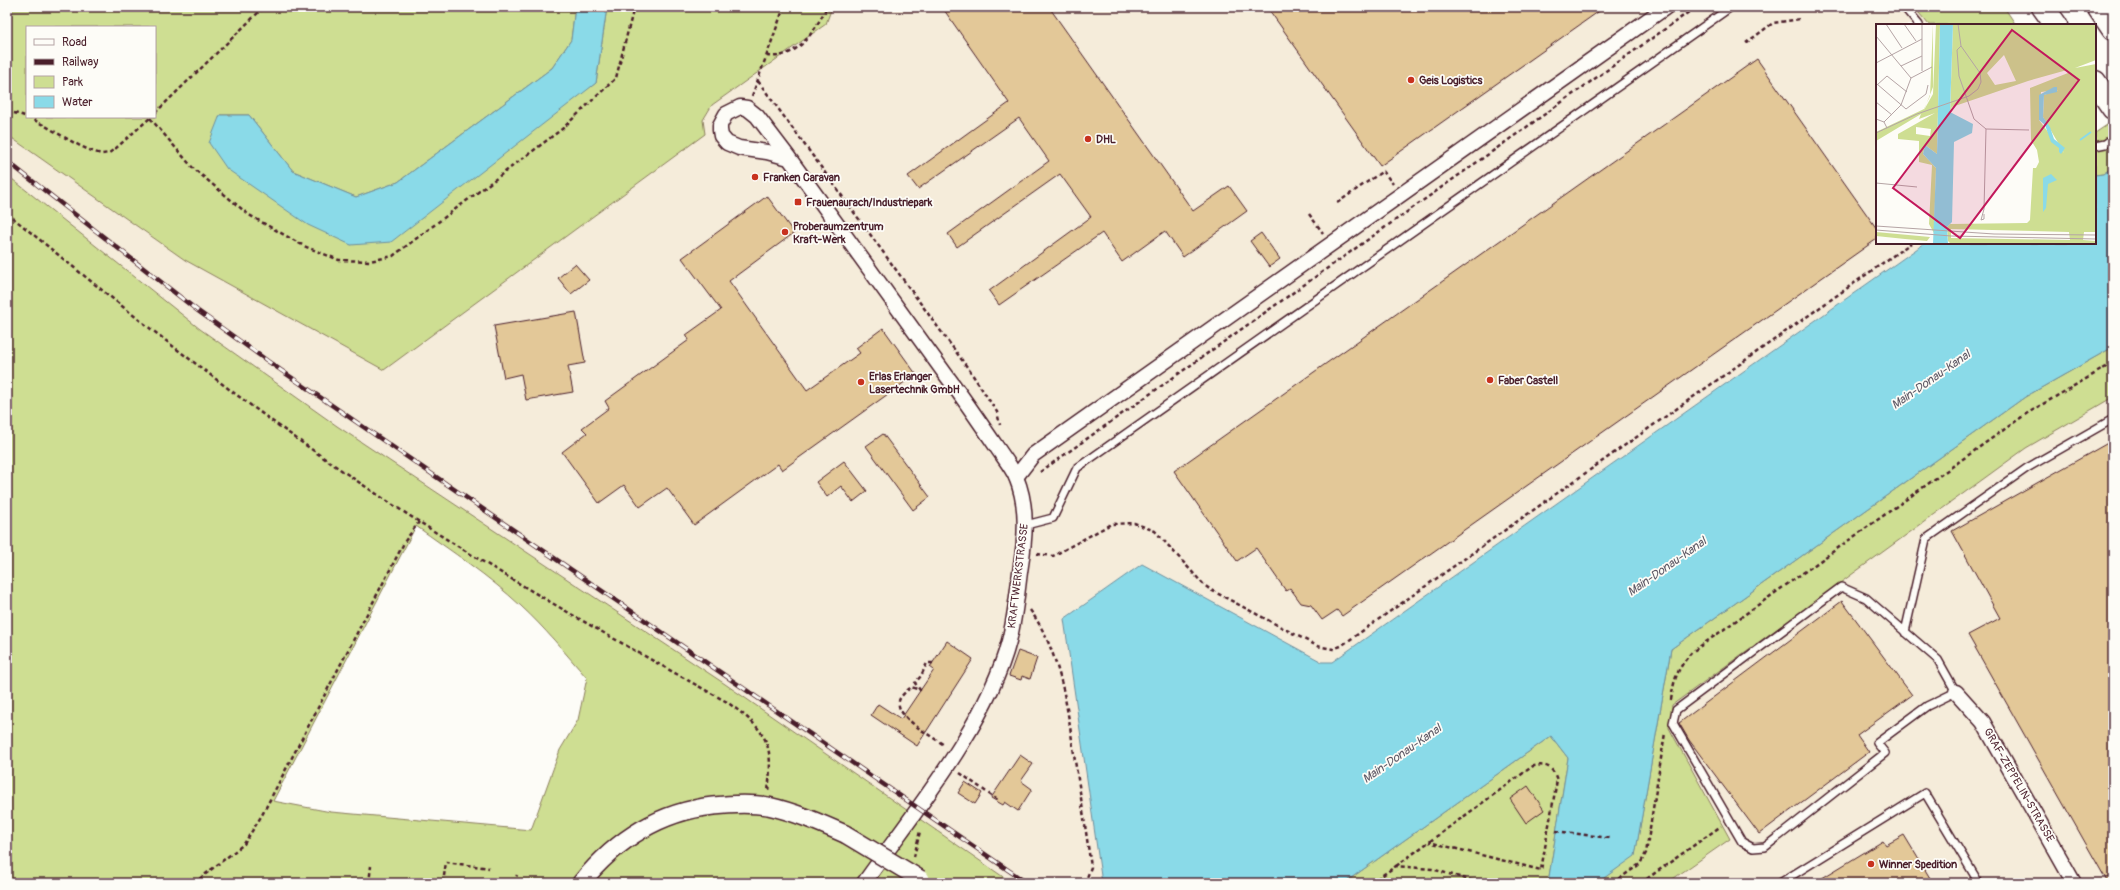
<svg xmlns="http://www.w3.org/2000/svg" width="2120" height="890" font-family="Pangolin,sans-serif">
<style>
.built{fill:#f5ecda}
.green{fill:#cede92;stroke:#8c7e5e;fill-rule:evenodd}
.water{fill:#8adae8;stroke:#708f9c}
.building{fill:#e3c898;stroke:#4a1f2b}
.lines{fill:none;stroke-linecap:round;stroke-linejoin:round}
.service-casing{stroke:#4a1f2b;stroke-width:10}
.minor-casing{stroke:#4a1f2b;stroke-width:17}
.tertiary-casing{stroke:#4a1f2b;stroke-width:20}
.motorway-casing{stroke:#4a1f2b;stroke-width:25}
.path{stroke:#4a1f2b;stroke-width:2.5;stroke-dasharray:4 3;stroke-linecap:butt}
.service{stroke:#fdfcf7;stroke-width:7}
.minor{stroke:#fdfcf7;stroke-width:14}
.tertiary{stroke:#fdfcf7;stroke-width:17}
.motorway{stroke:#fdfcf7;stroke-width:22}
.rail-casing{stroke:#4a1f2b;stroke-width:4.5}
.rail{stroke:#fdfcf7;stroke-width:3;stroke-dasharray:9;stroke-linecap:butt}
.tertiary-bridge-casing{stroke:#4a1f2b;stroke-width:20;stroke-linecap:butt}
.tertiary-bridge{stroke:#fdfcf7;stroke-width:17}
.poi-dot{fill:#c8321e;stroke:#fdfcf7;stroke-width:1.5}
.labels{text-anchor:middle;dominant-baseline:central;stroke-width:3.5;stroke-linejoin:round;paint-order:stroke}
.poi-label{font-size:11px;font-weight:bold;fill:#4a1f2b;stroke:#fdfcf7;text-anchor:start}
.street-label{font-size:11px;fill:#4a1f2b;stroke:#fdfcf7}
.water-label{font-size:12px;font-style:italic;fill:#5d5764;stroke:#fdfcf7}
.inset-river{fill:none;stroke:#8adae8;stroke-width:2}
.inset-road{fill:none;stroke:#b5a4a5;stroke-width:1}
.view{fill:#c2185b;fill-opacity:0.15;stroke:#c2185b;stroke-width:2}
.inset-edge{fill:none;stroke:#4a1f2b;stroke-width:2}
</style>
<rect width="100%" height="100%" fill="#fdfcf7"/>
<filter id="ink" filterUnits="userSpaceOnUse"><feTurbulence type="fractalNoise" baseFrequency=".025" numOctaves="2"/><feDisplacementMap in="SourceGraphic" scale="8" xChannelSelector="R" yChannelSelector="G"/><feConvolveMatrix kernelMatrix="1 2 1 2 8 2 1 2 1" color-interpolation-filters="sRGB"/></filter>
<g filter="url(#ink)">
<!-- built -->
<g class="built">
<polygon points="832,7 1914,7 1929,25 1877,25 1877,243 1925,243 1332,662 1322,662 1142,564 1064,619 1102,883 1012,883 725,684 337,426 200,329 7,175 7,138 9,136 185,260 384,370 703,120 712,105 826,24"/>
<polygon points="2113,397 2113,883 1667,883 1730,839 1669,728 1672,705 2026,448"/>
</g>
<!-- green -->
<g class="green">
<path d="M 7,7 L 575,7 L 571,40 L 552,68 L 398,182 L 356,197 L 293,171 L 249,115 L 220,115 L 351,245 L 596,83 L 607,7 L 832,7 L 826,24 L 712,105 L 703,120 L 705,134 L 384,370 L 185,260 L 9,136 L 7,138 ZM 27,27 L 155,27 L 155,117 L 27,117 Z"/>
<polygon points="1914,7 2004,7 2016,25 1929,25"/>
<polygon points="2113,121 2113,167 2103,174 2095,175 2095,133"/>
<path d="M 7,175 L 200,329 L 337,426 L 725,684 L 1012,883 L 7,883 ZM 416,526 C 451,551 489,576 521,606 C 545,628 565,653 587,678 L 578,720 L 560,750 L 531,830 L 331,812 L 273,801 Z"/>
<polygon points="2113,347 2113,397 2026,448 1672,705 1669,728 1730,839 1667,883 1597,883 1635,855 1671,649 2025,397"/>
<polygon points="1551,736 1568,758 1548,883 1344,883"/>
</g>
<!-- water -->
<g class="water">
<polygon points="575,7 607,7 596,83 391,242 351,245 308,225 227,169 209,143 220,115 249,115 293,171 356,197 398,182 552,68 571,40"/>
<polygon points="2113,167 2113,347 2025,397 1671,649 1635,856 1597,883 1548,883 1568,758 1551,736 1344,883 1102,883 1064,619 1142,564 1322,662 1332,662 1925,243 2095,243 2095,175 2103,174"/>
</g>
<!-- building -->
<g class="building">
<polygon points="942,7 1049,7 1193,211 1229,186 1247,211 1183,257 1165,231 1122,262 1102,233 999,305 989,291 1091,217 1060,174 957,247 948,234 1049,161 1019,118 918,189 908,176 1009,103"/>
<polygon points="1267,7 1605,7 1380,166"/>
<polygon points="1757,59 1877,229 1877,239 1342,616 1337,610 1322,620 1311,605 1301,603 1290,588 1286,591 1256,548 1237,561 1174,471"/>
<polygon points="767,196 794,233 729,281 807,390 860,353 856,348 883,328 916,374 782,470 778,464 694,525 667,488 640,507 624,485 599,503 562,452 587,433 582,428 609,408 605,401 689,340 686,335 721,310 682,258"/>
<polygon points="1261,233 1280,259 1269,267 1250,241"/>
<polygon points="575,264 589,280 571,294 558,278"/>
<polygon points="576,312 585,363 568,366 573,392 526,400 521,374 504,378 494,326"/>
<polygon points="883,434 930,497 913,510 866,446"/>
<polygon points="2113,440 2113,883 2108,883 1968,635 2000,618 1952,531"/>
<polygon points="844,461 867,491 853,502 841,486 827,497 816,482"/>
<polygon points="1842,601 1912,695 1857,735 1869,752 1759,834 1689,740 1679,723"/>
<polygon points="947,641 973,659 917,746 871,715 878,704 901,719 934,670 930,667"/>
<polygon points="1018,651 1037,658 1030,679 1022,676 1021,680 1009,676"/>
<polygon points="1020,755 1033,764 1021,781 1032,789 1018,811 1005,802 1003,805 991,798"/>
<polygon points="965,782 982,793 975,804 958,793"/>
<polygon points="1528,786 1544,810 1526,823 1510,799"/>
<polygon points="1904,835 1933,883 1814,883 1883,841 1886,845"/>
</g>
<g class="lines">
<!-- service casing -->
<g class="service-casing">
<g id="service">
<polyline points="1904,7 1919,25"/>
<polyline points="2095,146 2105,144 2113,138"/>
<polyline points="1026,525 1053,518 1077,468 1731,7"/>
<polygon points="1841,587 1866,598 1938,660 1956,692 1927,706 1877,743 1885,753 1765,847 1753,848 1742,842 1673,723 1676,710"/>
<polyline points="1905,632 1926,539 2027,468 2113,419"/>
<polyline points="1780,883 1925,793 1979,883"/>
</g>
</g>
<!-- minor casing -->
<g class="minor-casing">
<g id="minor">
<path d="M 789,158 L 767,152 L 739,148 L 727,143 L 721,136 L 720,130 L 720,125 L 726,114 L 740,107 L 747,108 L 757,116 L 789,158 L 946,375 C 964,399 981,424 998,449 C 1004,458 1012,468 1016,477 C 1029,508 1025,540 1020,572 C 1017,595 1015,618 1009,641 C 987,725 914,812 864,883"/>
<polyline points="1016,477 1033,455 1666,7"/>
<polyline points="1956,692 1983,722 2074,883"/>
</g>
</g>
<!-- tertiary casing -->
<g class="tertiary-casing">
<path id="tertiary" d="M 581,883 C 616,840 658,812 713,806 C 731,804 750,803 768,806 C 795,812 820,823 845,834"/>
</g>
<!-- motorway casing -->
<g class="motorway-casing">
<g id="motorway">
<polyline points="2043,7 2056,25"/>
<polyline points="2098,7 2113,29"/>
<polyline points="2095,82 2113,108"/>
</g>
</g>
<!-- path -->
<g class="path">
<polyline points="1746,43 1773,23 1800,19"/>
<path d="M 767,56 C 798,60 815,30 827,7"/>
<polyline points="758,81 970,371 997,412 1000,425"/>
<polyline points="752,96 784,7"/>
<path d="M 7,112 C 38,114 70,147 102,154 L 109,153 L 115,149 L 151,117"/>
<polyline points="155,113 264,7"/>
<polyline points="150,118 193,168 249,215 304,246 339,260 370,261 393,256 562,129 616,78 634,7"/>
<polyline points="1337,203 1383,171 1393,184"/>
<path d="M 7,213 C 140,322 275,430 421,523 C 521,587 624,645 727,702 C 767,731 774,742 768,791"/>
<polyline points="1309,214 1323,233"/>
<polyline points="1040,472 1696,7"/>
<polyline points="1037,554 1053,556 1111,524 1134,523 1155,531 1204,585 1211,590 1317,646 1333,649 1341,646 1911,243"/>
<path d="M 1030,610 C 1061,652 1068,712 1075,761 C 1081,796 1086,832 1091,867 L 1085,883"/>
<path d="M 933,663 L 927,663 L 921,676 L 915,683 L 920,690 L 911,687 C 907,691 900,696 899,701 C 895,717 932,736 944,745"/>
<path d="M 1671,700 C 1674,679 1677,669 1692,652 L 2026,414 L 2113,363"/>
<polyline points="960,773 999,801"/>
<polyline points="1556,831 1609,838"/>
<polyline points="914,857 920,831"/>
<path d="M 1396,866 L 1533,766 C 1547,764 1552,766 1557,780 L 1541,870 L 1429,842"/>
<polyline points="194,883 244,844 262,815 405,541 419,522"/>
<polyline points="369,883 371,866"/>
<polyline points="443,883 446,862 489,868"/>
<polyline points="514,883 517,875"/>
<polyline points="1371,883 1396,866 1432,869 1480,883"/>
<polyline points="1613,883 1640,864 1646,853 1665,733"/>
<polyline points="1641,883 1721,826"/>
</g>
<!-- service -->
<use href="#service" class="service"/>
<!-- minor -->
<use href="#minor" class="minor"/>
<!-- tertiary -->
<use href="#tertiary" class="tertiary"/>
<!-- motorway -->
<use href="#motorway" class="motorway"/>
<!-- rail casing -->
<g class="rail-casing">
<polyline id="rail" points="7,161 198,311 269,362 1027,883"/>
</g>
<!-- rail -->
<use href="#rail" class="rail"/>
<!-- tertiary-bridge casing -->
<g class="tertiary-bridge-casing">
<polyline id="tertiary-bridge" points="845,834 920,879"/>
</g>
<!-- tertiary-bridge -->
<use href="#tertiary-bridge" class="tertiary-bridge"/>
</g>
</g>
<!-- markers -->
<g class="poi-dot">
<circle cx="1411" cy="80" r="4"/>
<circle cx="1088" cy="139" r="4"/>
<circle cx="755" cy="177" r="4"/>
<rect x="794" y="198" width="8" height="8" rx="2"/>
<circle cx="785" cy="232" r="4"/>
<circle cx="1490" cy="380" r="4"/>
<circle cx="861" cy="382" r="4"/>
<circle cx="1871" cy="864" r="4"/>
</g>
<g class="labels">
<!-- poi labels -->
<g class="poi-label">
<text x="1419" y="80">Geis Logistics</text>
<text x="1096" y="139">DHL</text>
<text x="763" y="177">Franken Caravan</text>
<text x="806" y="202">Frauenaurach/Industriepark</text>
<text x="793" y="226">Proberaumzentrum<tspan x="793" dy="13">Kraft-Werk</tspan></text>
<text x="869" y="376">Erlas Erlanger<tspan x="869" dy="13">Lasertechnik GmbH</tspan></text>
<text x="1498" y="380">Faber Castell</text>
<text x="1879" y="864">Winner Spedition</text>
</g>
<!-- street labels -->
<g class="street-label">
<text transform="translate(1018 576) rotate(-83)">KRAFTWERKSTRASSE</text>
<text transform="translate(2019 785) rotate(60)">GRAF-ZEPPELIN-STRASSE</text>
</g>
<!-- water labels -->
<g class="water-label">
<text transform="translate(1931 380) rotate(-35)">Main-Donau-Kanal</text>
<text transform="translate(1667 567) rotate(-35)">Main-Donau-Kanal</text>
<text transform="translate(1402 754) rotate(-35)">Main-Donau-Kanal</text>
</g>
</g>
<!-- overview -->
<g transform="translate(1876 24)">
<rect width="220" height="220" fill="#fdfcf7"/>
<path d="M 57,0 L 57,63 L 48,86 L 57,70 L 60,0 L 64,0 L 61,130 L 49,121 L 47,130 L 60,144 L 58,209 L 53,200 L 56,141 L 43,138 L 43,117 L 22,115 L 22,110 L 59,89 L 43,95 L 45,90 L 0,117 L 0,108 L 48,85 L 54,72 ZM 40,103 L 55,105 L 54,112 L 40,110 ZM 77,0 L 220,0 L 220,36 L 199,44 L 220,40 L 220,208 L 208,208 L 207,216 L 220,217 L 220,220 L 75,220 L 72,217 L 71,203 L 74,200 L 151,199 L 154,196 L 157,144 L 160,144 L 163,138 L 161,126 L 155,116 L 154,64 L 192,49 L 191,46 L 152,57 L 76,83 L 74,88 ZM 128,31 L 140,57 L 119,61 L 111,49 ZM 182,66 L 168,71 L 167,93 L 188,129 L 163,96 L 165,68 ZM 75,205 L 193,208 L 194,216 L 75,214 ZM 0,208 L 54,213 L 51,217 L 29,215 L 0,212 Z" fill="#cede92" fill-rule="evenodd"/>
<path d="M 64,0 L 77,0 L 74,88 L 97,100 L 96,109 L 78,118 L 76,198 L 71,203 L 72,220 L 57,220 L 60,144 L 47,130 L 49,121 L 61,130 ZM 178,63 L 181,63 L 181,68 L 168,71 L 167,93 L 174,103 L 178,115 L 189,124 L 185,130 L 183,128 L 183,124 L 175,118 L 169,101 L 163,96 L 163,71 ZM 175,150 L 181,156 L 172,160 L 170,184 L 167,188 L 167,154 Z" fill="#8adae8"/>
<path class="inset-river" d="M 204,116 L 215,108"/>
<path class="inset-road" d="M 10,0 L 26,24M 28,0 L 40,17M 0,12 L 35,54M 85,22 L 81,26 L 83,52 L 98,95 L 110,105 L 153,106M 0,39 L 46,15M 25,42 L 46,32M 46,47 L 46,0M 1,60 L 30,85 L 50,70 L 52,61M 1,61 L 11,52 L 31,68M 0,78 L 16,91M 0,95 L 8,98 L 11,104M 8,98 L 25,81 L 35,54 L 56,43M 0,109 L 41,90 L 93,72 L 102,65 L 105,58 L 104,49 L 85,22 L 82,0M 0,159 L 41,163M 108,190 L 108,195 L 105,196 L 108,185 L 110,105M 0,202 L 118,210 L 220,211M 0,206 L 75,212 L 220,215"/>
<path class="view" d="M 136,6 L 203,56 L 84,214 L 17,164 Z"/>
<rect width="220" height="220" class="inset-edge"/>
</g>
<!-- margin -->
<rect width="2120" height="890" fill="none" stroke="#fdfcf7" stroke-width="24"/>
<rect x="12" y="12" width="2096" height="866" fill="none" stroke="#4a1f2b" stroke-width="1.5" filter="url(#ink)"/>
<!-- legend -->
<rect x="26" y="26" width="130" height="92" fill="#fdfcf7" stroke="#b5a4a5"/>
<rect x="34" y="39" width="20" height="6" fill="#fdfcf7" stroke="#b5a4a5"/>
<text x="62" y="46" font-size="12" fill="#4a1f2b">Road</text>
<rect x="34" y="59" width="20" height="6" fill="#4a1f2b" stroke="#b5a4a5"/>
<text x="62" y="66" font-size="12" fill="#4a1f2b">Railway</text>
<rect x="34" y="76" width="20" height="12" fill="#cede92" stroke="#b5a4a5"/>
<text x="62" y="86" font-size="12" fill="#4a1f2b">Park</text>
<rect x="34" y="96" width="20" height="12" fill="#8adae8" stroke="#b5a4a5"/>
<text x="62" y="106" font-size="12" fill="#4a1f2b">Water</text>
</svg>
